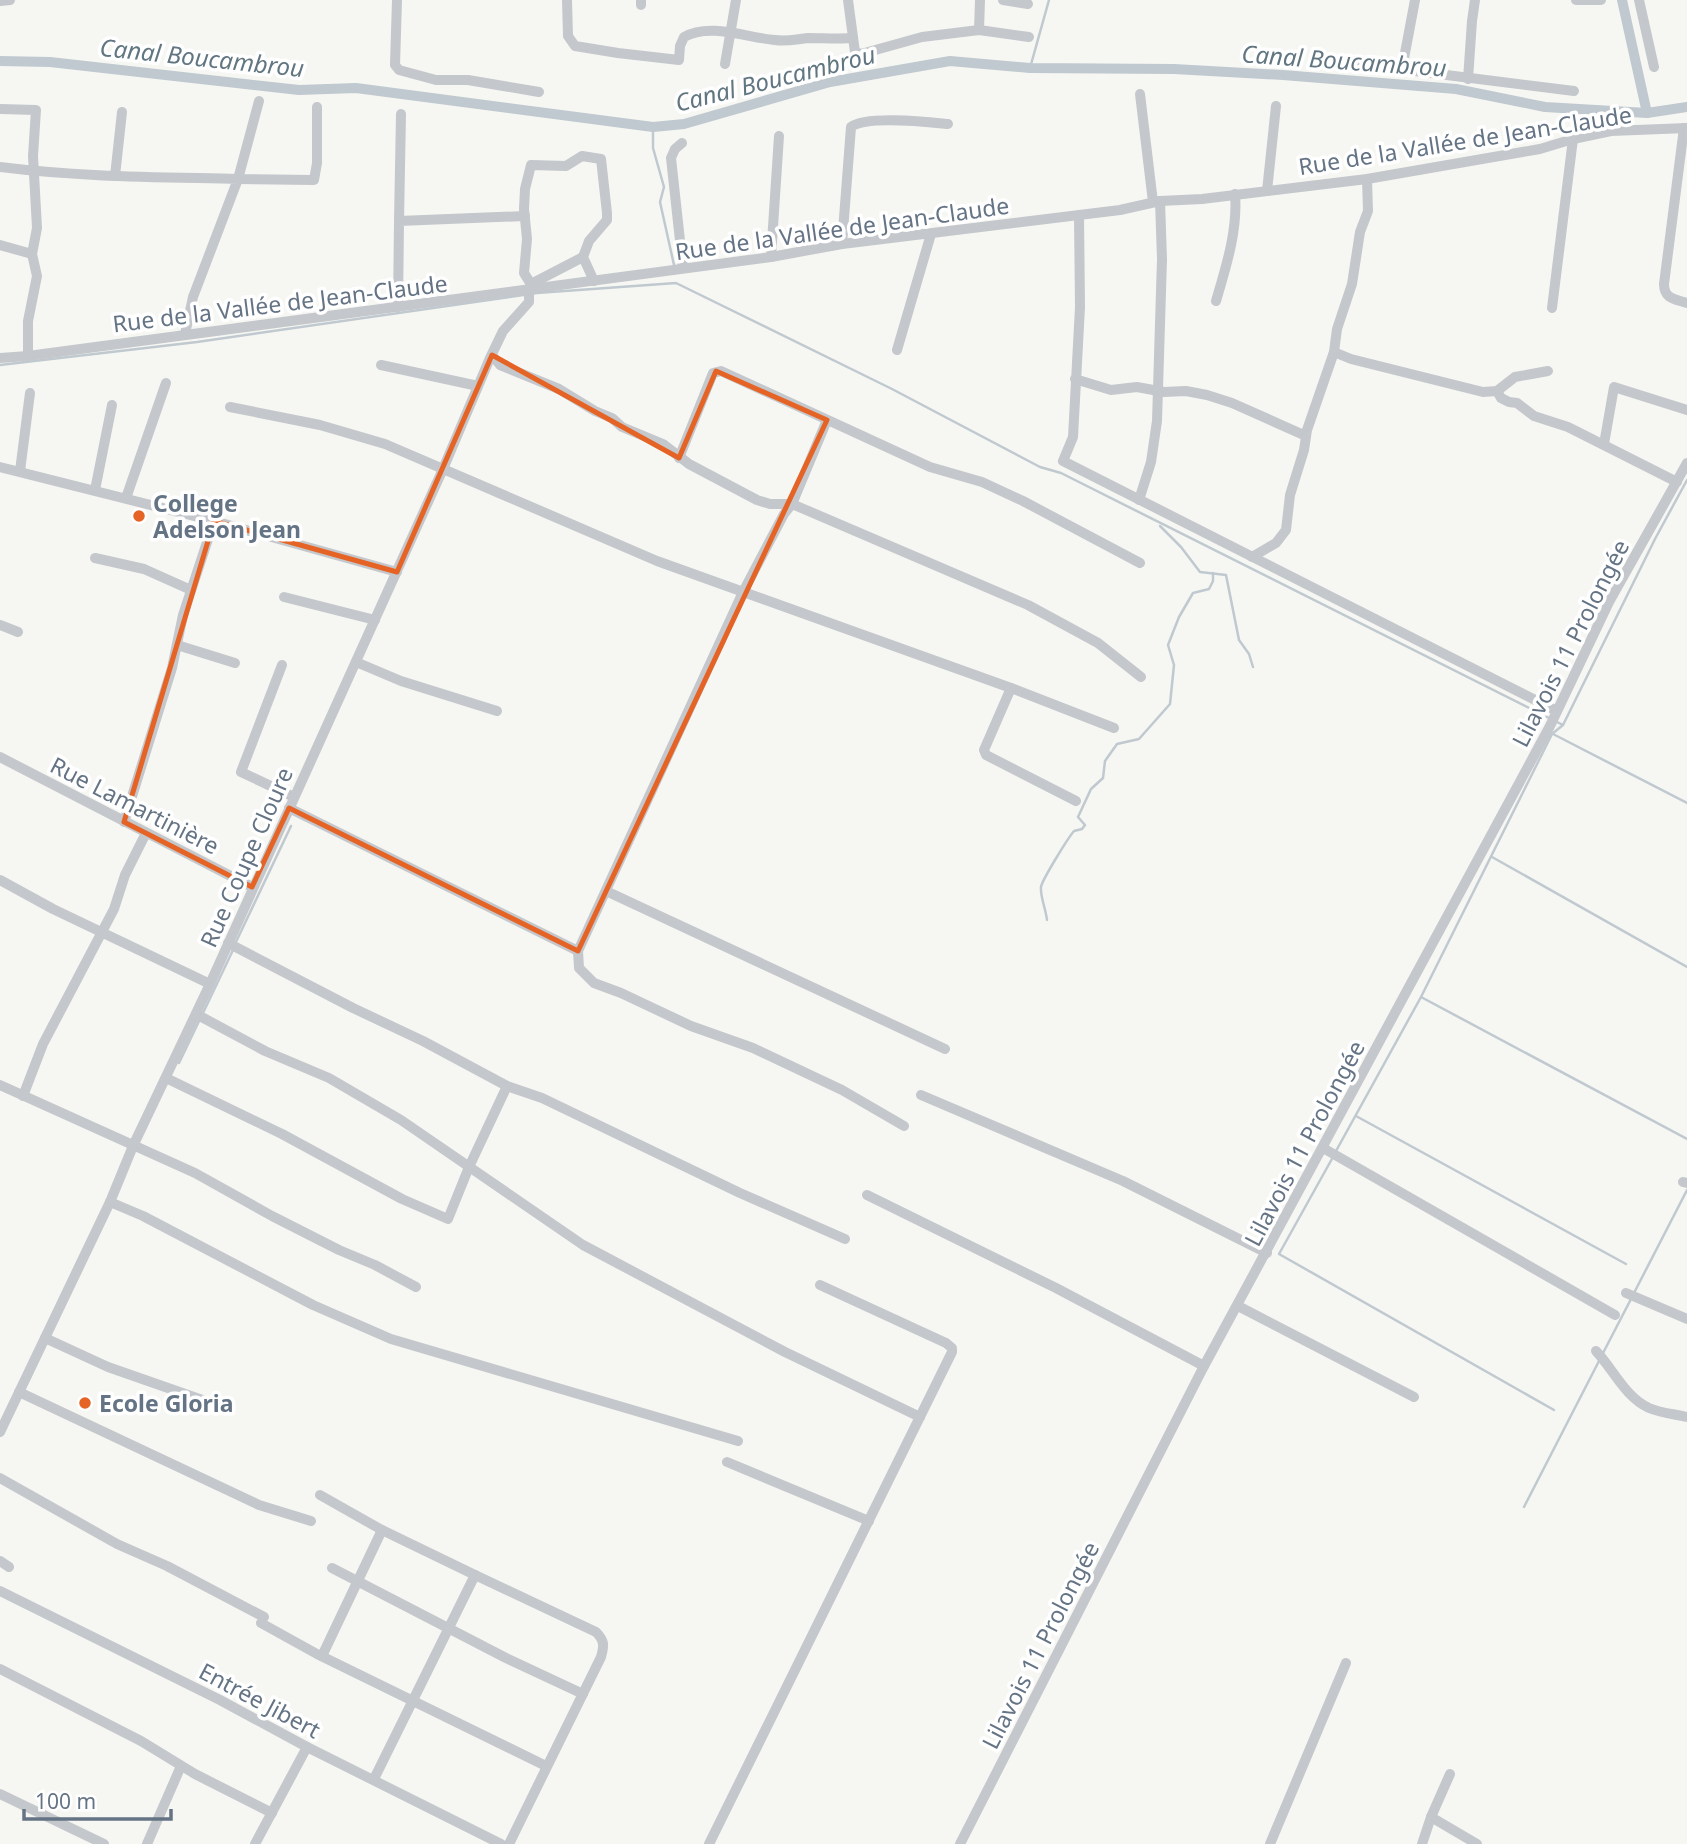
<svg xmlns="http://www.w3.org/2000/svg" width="1687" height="1844" font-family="'Noto Sans',sans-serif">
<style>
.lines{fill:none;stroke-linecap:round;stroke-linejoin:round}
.stream{stroke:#c0c9cf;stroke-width:2.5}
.canal{stroke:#c0c9cf;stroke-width:10}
.minor{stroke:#c4c7cb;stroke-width:10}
.marked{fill:none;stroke:#e56325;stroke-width:5;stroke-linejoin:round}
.poi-dot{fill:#e56325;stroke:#fff;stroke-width:2.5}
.labels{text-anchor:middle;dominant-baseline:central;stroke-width:7;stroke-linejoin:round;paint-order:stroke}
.street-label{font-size:23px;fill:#657485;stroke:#fff}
.poi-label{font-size:23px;font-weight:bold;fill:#657485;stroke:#fff;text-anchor:start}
.water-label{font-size:24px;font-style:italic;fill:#617681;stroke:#fff}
</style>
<rect width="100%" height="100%" fill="#f6f7f3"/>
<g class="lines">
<!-- stream -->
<g class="stream">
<polyline points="1030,68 1049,0"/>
<polyline points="653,127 653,148 664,187 660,202 674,265"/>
<polyline points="0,365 197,342 537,293 676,283 892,389 1040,467 1061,473 1551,719"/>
<polyline points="1160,526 1181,547 1200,572 1226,575 1239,640 1249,654 1253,667"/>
<polyline points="1557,722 1563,725"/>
<polyline points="1553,734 1687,803"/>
<polyline points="1492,857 1687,967"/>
<path d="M 1047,920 C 1046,910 1040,896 1041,887 C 1042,880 1068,838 1074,831 L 1082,829 L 1085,825 L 1078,817 L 1091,789 L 1103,778 L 1105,761 L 1117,744 L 1139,739 L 1170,704 L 1174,665 L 1168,645 L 1179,617 L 1193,593 L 1209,589 L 1213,581 L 1213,573"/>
<polyline points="235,944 291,826"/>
<polyline points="1421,997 1687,1139"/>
<polyline points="203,1013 233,950"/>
<polyline points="179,1063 200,1019"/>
<polyline points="1356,1116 1626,1264"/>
<polyline points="1336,1151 1421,997 1552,734 1563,725 1655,539 1687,480"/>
<polyline points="1333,1157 1279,1254 1554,1410"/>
<polyline points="1634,1293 1687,1190"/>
<polyline points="1602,1355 1631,1299"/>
<polyline points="1524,1507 1599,1361"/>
</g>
<!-- canal -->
<g class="canal">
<polyline points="1622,0 1647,113"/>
<polyline points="0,61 50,62 299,90 356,88 653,127 684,124 830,82 950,61 1030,68 1174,69 1283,75 1456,89 1545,107 1647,113 1687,107"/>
</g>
<!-- minor -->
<g class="minor">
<polyline points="397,0 395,65 399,70 436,80 468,80 539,92"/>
<path d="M 567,0 L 568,36 L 575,46 L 618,53 L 679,60 L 680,46 L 684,37 C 710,22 748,38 775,40 C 787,42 797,39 808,38 C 823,38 838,39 852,38"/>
<polyline points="848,0 855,52 861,54 922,37 979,30 1029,37"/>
<polyline points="1003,0 1028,4"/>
<polyline points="1576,0 1601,0"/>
<polyline points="1639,0 1654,67"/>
<polyline points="0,1 10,0"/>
<polyline points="641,5 641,0"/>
<polyline points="979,30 980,0"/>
<polyline points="1339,63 1359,64 1574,91"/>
<polyline points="725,64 736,0"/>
<polyline points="1402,69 1415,0"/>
<polyline points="1468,79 1472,21 1475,0"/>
<polyline points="1140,94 1153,202"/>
<polyline points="259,101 238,179 314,180 317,163 317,107"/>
<polyline points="0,109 36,110 33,156 37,228 32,254 37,276 28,321 28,356"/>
<path d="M 1684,128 L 1664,284 C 1664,299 1675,299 1687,303"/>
<polyline points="682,143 675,149 671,158 683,268"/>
<path d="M 0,167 C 79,177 159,177 238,179 L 193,297 L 185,334"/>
<polyline points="115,176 122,112"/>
<polyline points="1267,191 1276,106"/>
<polyline points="1079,215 1080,307 1073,437 1063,461 1557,711"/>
<polyline points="399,221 401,114"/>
<path d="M 842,244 L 851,127 C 866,115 928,122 948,124"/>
<polyline points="0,245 32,254"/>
<polyline points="771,257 779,136"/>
<polyline points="531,284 583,257"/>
<polyline points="534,289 524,273 527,239 524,209 525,189 531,165 566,166 582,156 601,159 607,213 607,220 589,241 583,257 594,281"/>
<path d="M 1216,301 C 1226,267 1238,230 1235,194"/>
<polyline points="398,307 399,221 525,216"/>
<polyline points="1552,308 1573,139"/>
<polyline points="897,350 931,234"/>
<polyline points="1334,352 1351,359 1483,392 1497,391 1515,377 1548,371"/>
<polyline points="492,355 500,365 559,389 595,411 612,418 622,427 663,444 689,464 757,500 770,504 792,504 1028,605 1098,643 1141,677"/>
<polyline points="0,358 28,356 771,257 842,244 1120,210 1160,201 1202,199 1367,179 1540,149 1573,139 1611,131 1687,128"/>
<polyline points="381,365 478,386"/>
<polyline points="1075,379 1111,390 1137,387 1164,392 1186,391 1207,395 1232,403 1306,436"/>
<polyline points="1497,391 1501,398 1509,402 1517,403 1534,416 1568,427 1677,482"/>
<polyline points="230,407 320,425 385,444 657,561 1011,688 1114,728"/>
<polyline points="827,420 792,504 784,514 743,592 578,951 579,968 594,983 621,993 691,1026 753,1048 842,1090 904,1126"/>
<polyline points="1604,444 1614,387 1687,410"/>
<polyline points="679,458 713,373 721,371 930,467 982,482 1023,501 1140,563"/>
<polyline points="0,467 214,521 397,572"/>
<polyline points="20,471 30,393"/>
<polyline points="95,490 112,405"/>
<polyline points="126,498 166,383"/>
<polyline points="1139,500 1151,462 1157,421 1162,259 1160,201"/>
<polyline points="1252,557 1276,543 1286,530 1290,495 1304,450 1307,430 1334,352 1337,329 1352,284 1360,232 1368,211 1367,179"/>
<polyline points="95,558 144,569 191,590"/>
<polyline points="284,597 375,620"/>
<polyline points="0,625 18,632"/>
<polyline points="177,645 235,663"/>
<polyline points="356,662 401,681 497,711"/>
<polyline points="282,665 241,772 294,797"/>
<polyline points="1011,688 984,750 986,755 1076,801"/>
<polyline points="0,757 252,887"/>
<polyline points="289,808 578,951"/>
<polyline points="124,822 172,668 183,615 214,521"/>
<polyline points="0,880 53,909 210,984"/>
<polyline points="606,891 945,1049"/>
<polyline points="228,943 353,1008 423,1041 507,1086 542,1098 740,1193 845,1239"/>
<polyline points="196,1014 265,1051 329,1078 401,1120 583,1245 785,1352 920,1417"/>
<polyline points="166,1078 282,1134 402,1199 448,1219 469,1167 507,1086"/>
<polyline points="0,1085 195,1173 272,1216 339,1250 375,1265 416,1287"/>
<polyline points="921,1095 1123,1181 1267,1253"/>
<polyline points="23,1096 43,1044 114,909 125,875 146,833"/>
<polyline points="1323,1148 1615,1315"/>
<polyline points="1683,1182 1687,1183"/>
<polyline points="867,1195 1056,1288 1204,1366"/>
<polyline points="110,1202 143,1216 313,1305 391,1339 738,1441"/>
<polyline points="1626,1293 1687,1319"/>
<polyline points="1238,1306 1414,1397"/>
<polyline points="45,1338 108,1367 211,1403"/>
<path d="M 1596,1351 C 1613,1369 1625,1397 1649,1408 C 1661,1413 1674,1414 1687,1417"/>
<polyline points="19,1392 259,1505 311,1521"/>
<polyline points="0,1432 110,1202 133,1146 210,984 443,469 490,358 503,331 529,302 529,289"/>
<polyline points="727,1462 869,1521"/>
<polyline points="0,1478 117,1544 167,1566 264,1617"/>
<polyline points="320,1495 382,1530"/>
<polyline points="0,1561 9,1567"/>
<polyline points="332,1568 506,1658 583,1694"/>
<polyline points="0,1591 220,1700 307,1747 501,1844"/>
<polyline points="261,1623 317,1654 546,1766"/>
<polyline points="322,1656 382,1530 475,1575"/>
<polyline points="0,1669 141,1741 195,1774 272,1813"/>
<path d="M 374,1779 L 475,1575 L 596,1632 C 605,1641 604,1646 601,1657 L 509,1844"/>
<polyline points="0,1794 104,1844"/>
<polyline points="1431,1817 1477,1844"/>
<polyline points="147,1844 181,1766"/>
<polyline points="255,1844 307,1747"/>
<polyline points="709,1844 952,1352 952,1348 946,1343 820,1285"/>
<polyline points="960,1844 1204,1366 1550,726 1609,602 1687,463"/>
<polyline points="1270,1844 1346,1663"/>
<polyline points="1422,1844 1431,1817 1450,1774"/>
</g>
</g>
<!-- marked area -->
<path class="marked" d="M 492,355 L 679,458 L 716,371 L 827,420 L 578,951 L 289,808 L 252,887 L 124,822 L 214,521 L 397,572 Z"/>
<!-- markers -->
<g class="poi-dot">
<circle cx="139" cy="516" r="7"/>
<circle cx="85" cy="1403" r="7"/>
</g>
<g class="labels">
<!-- street labels -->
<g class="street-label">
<text transform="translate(1465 140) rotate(-9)">Rue de la Vallée de Jean-Claude</text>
<text transform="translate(842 228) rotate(-8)">Rue de la Vallée de Jean-Claude</text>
<text transform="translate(280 303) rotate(-7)">Rue de la Vallée de Jean-Claude</text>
<text transform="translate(1570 643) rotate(-63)">Lilavois 11 Prolongée</text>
<text transform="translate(135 805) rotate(27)">Rue Lamartinière</text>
<text transform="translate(246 857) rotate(-66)">Rue Coupe Cloure</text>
<text transform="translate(1304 1143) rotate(-62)">Lilavois 11 Prolongée</text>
<text transform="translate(1040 1645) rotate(-63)">Lilavois 11 Prolongée</text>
<text transform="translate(260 1700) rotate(28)">Entrée Jibert</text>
</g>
<!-- poi labels -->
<g class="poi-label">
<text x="153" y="503">College<tspan x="153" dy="26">Adelson Jean</tspan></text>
<text x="99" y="1403">Ecole Gloria</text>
</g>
<!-- water labels -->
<g class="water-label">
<text transform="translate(202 57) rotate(6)">Canal Boucambrou</text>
<text transform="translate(1344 60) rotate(4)">Canal Boucambrou</text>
<text transform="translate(775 78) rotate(-14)">Canal Boucambrou</text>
</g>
</g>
<!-- scale -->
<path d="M24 1809v10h147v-10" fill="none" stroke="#657485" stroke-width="3.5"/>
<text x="35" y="1809" font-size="21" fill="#657485" stroke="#ffffff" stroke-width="5" paint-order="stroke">100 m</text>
</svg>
